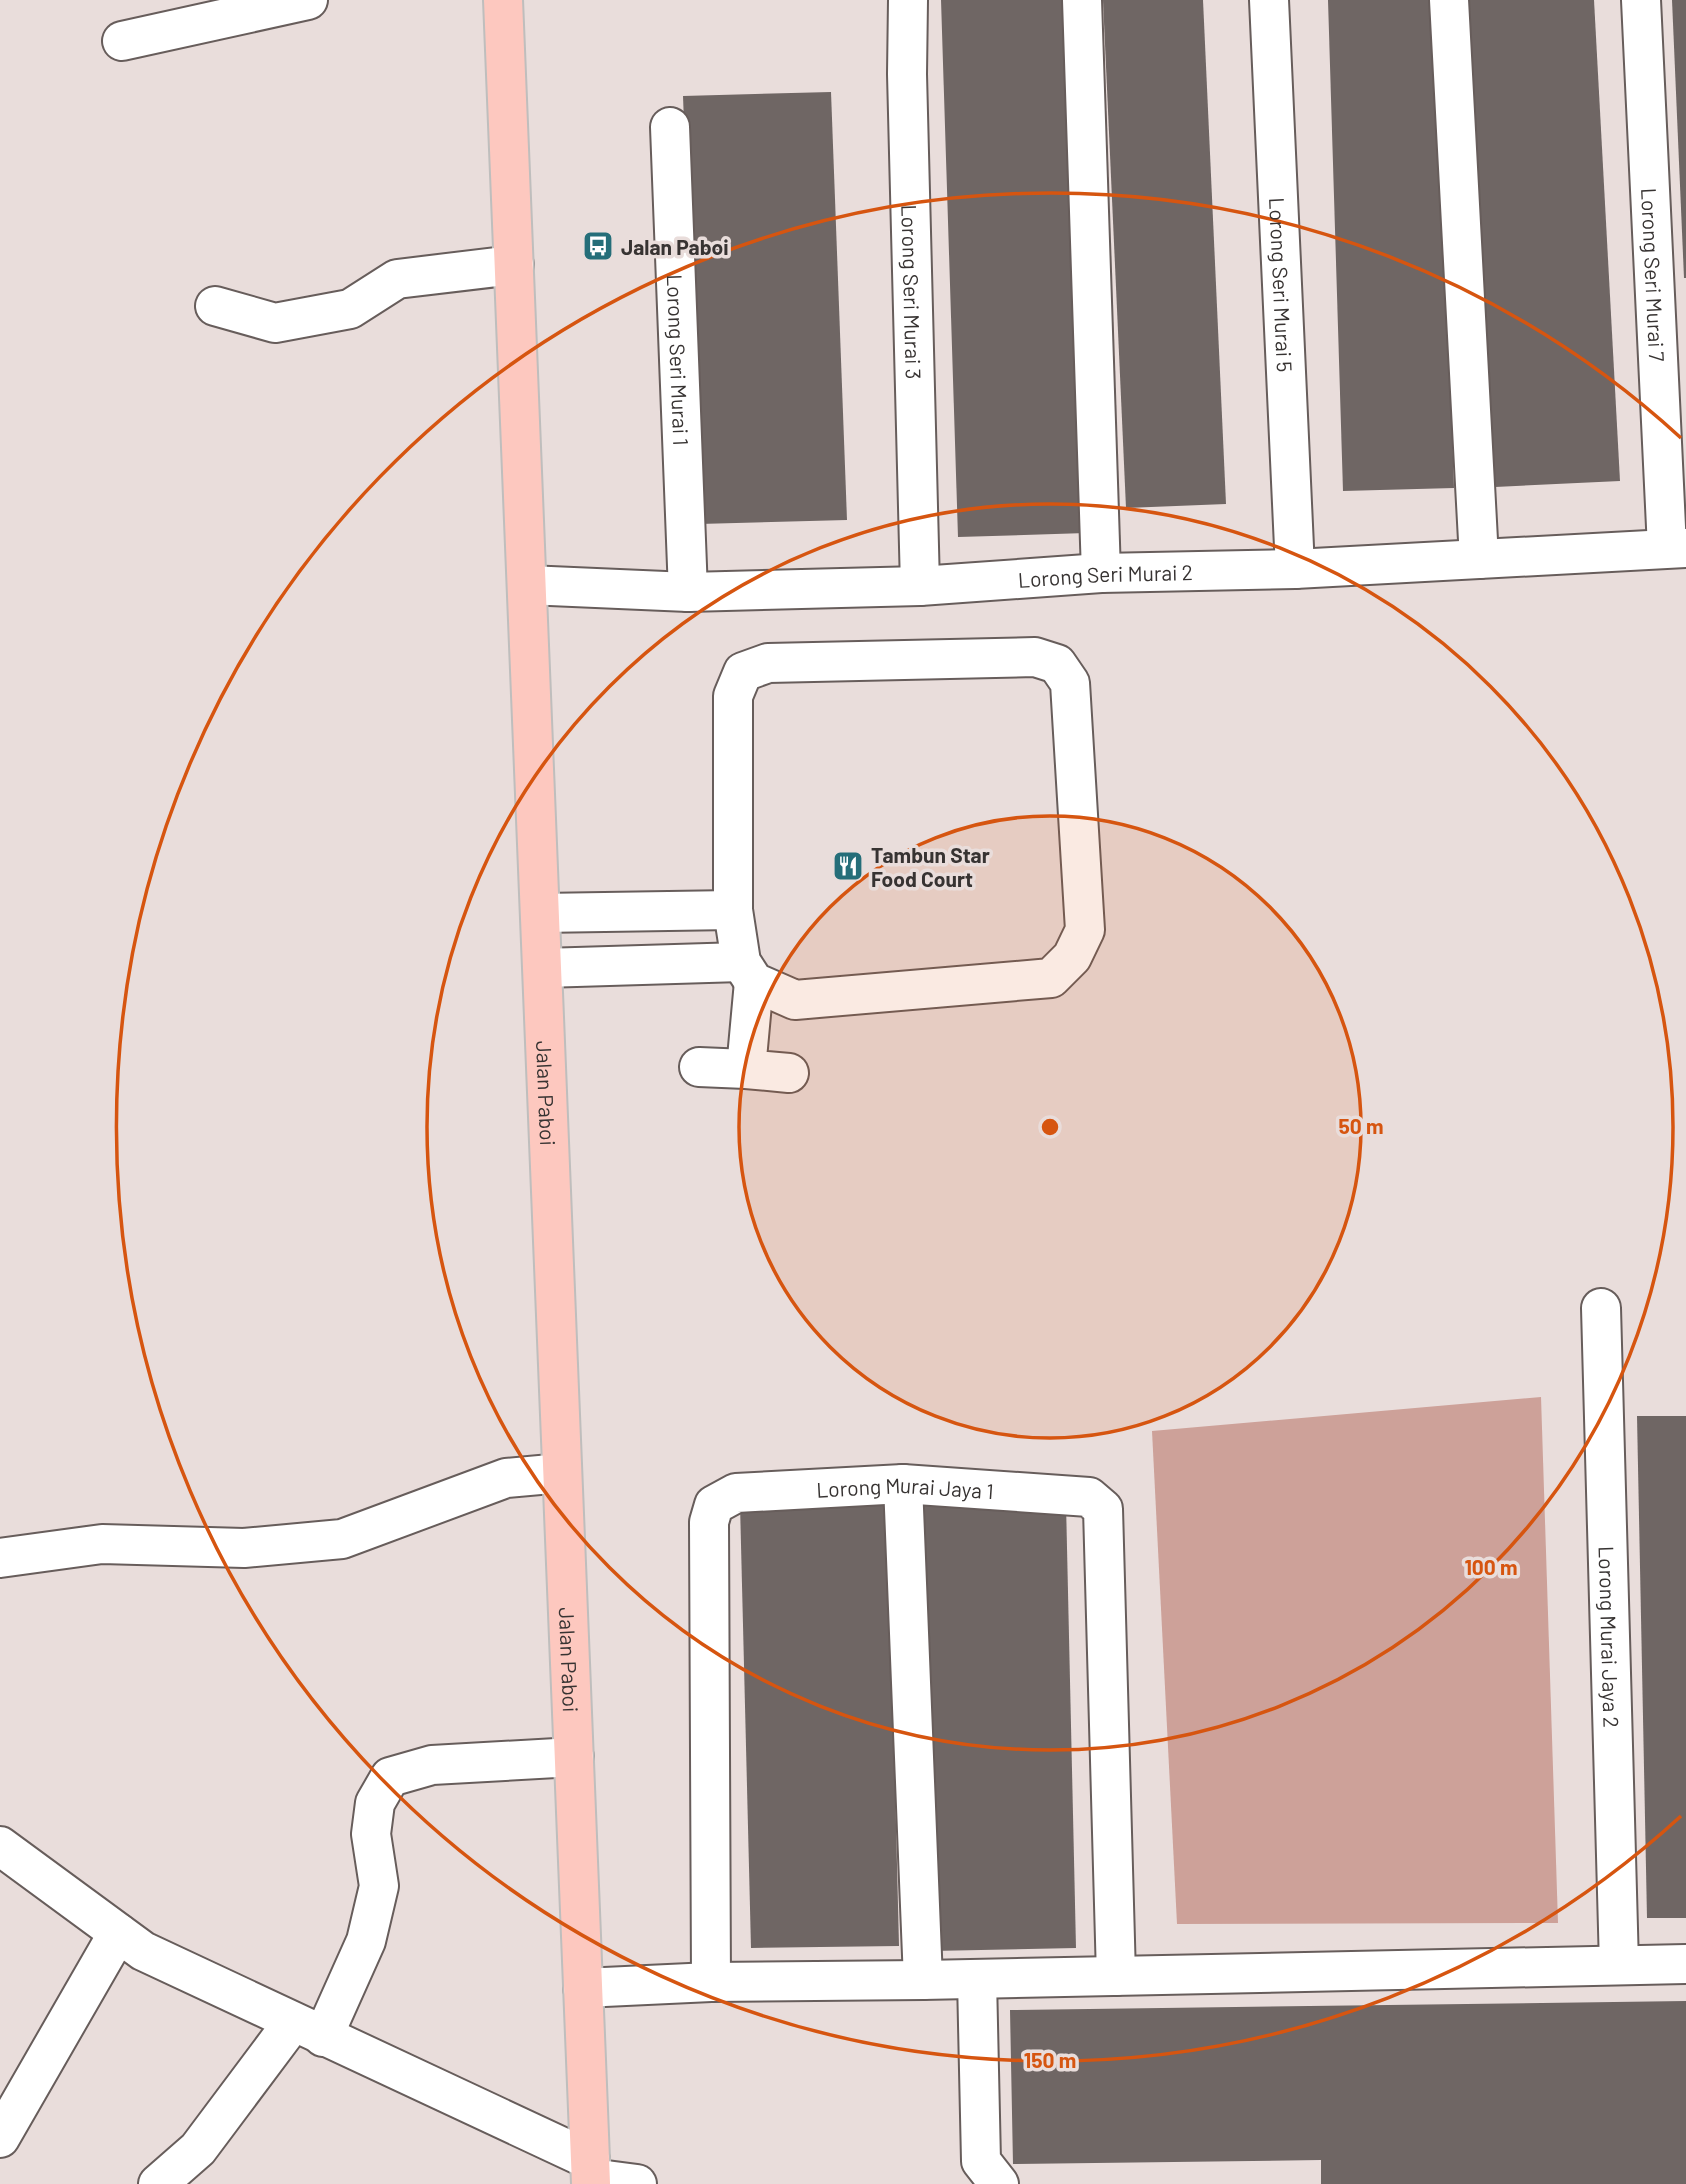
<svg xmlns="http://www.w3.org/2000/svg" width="1686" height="2184" font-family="Barlow,sans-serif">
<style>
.green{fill:#cda199}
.building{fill:#6f6664}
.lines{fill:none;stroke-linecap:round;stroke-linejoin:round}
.minor-casing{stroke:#675d5b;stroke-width:42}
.major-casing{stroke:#bfbebd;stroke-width:42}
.minor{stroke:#fff;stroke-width:38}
.major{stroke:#fdc8bf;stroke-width:38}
.ring{fill:none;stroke:#d65510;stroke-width:3.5}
.labels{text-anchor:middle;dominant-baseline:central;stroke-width:7;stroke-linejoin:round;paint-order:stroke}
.poi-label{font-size:21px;font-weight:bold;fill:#373332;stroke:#e9dddb;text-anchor:start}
.street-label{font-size:21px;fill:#373332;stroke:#e9dddb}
.centre{fill:#d65510;stroke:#e9dddb;stroke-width:3.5}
.ring-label{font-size:21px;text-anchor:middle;font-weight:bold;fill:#d65510;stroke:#e9dddb;stroke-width:7;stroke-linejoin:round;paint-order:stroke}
</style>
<rect width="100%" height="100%" fill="#e9dddb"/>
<!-- green -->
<polygon class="green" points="1541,1397 1558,1923 1177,1924 1152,1431"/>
<!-- building -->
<g class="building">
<polygon points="941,0 1068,0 1086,533 958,537"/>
<polygon points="1103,0 1203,0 1226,504 1126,508"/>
<polygon points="1328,0 1438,0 1454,488 1343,491"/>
<polygon points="1469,0 1594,0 1620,481 1495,487"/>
<polygon points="1672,0 1686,0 1686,278 1684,278"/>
<polygon points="831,92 847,520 699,524 683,96"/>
<polygon points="1637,1416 1686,1416 1686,1918 1647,1918"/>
<polygon points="888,1501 899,1946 751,1948 740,1504"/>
<polygon points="1066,1503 1076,1948 931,1951 920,1506"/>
<polygon points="1686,2001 1686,2184 1321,2184 1321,2160 1013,2164 1010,2010"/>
</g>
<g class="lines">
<!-- minor casing -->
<g class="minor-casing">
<g id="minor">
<path id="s1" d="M 908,0 L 907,74 L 920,586"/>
<polyline points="1082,0 1101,573"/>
<path id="s2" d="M 1269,0 L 1295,569"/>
<polyline points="1449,0 1479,559"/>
<path id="s3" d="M 1641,0 L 1667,548"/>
<polyline points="122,41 308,0"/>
<path id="s4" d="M 670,127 L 688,592"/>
<polyline points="215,306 275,323 350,309 397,279 514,265"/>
<path id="s5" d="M 527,585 L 688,592 L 920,586 L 1101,573 L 1295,569 L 1686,548"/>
<polygon points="1035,657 1057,664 1070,683 1085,930 1072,957 1051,978 795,1000 754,982 741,962 733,910 733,696 743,672 768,663"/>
<polyline points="540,913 733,910"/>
<polyline points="543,968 741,962"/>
<polyline points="754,982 746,1069 789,1073"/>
<polyline points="699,1067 746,1069"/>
<path id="s6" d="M 1601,1308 L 1619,1965"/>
<polyline points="903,1484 923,1980"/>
<polyline points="0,1558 102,1544 244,1548 342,1539 506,1478 562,1473"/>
<polyline points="0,1846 143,1951 590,2160"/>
<polyline points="977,1979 981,2161 999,2184"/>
<path id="s7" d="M 711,1982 L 709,1522 L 714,1505 L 736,1493 L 903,1484 L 1089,1497 L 1103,1509 L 1116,1976"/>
<polyline points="583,1988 711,1982 923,1980 1686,1964"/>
<polyline points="323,2037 366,1941 379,1886 371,1834 375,1803 390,1777 432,1765 574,1757"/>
<polyline points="0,2138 118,1933"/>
<polyline points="591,2178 637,2184"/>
<polyline points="158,2184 198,2149 293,2022"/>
</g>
</g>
<!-- major casing -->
<g class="major-casing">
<g id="major">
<path id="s8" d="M 503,0 L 591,2184"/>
</g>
</g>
<!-- minor -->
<use href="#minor" class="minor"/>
<!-- major -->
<use href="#major" class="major"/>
</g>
<!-- distance rings -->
<circle cx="1050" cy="1127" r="311" fill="#d65510" fill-opacity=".12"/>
<g class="ring">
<circle cx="1050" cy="1127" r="311"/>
<circle cx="1050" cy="1127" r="623"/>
<path d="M1681 1816A934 934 0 1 1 1681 438"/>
</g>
<!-- icons -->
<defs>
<g id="bus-square" transform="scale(1.575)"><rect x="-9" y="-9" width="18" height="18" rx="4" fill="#256e79" stroke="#e9dddb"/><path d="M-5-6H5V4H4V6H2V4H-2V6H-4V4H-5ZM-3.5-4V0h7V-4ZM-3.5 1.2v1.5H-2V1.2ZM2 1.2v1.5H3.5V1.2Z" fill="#fff"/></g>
<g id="restaurant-square" transform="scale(1.575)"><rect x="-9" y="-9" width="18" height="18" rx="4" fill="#256e79" stroke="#e9dddb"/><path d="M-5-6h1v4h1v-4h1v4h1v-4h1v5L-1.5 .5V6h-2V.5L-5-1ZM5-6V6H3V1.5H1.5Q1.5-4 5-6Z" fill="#fff"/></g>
</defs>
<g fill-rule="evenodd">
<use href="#bus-square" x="598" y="246"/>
<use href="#restaurant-square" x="848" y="866"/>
</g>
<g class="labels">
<!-- poi labels -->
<g class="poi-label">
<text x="621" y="246">Jalan Paboi</text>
<text x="871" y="854">Tambun Star<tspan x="871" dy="24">Food Court</tspan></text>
</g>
<!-- street labels -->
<g class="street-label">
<text stroke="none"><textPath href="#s3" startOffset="275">Lorong Seri Murai 7</textPath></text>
<text stroke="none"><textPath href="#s2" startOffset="285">Lorong Seri Murai 5</textPath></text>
<text stroke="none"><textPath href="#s1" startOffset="292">Lorong Seri Murai 3</textPath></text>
<text stroke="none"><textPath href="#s4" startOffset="233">Lorong Seri Murai 1</textPath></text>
<text stroke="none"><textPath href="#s5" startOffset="579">Lorong Seri Murai 2</textPath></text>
<text stroke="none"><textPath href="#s8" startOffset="1094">Jalan Paboi</textPath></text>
<text stroke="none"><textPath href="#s7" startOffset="672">Lorong Murai Jaya 1</textPath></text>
<text stroke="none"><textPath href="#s6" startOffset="329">Lorong Murai Jaya 2</textPath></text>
<text stroke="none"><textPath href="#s8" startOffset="1661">Jalan Paboi</textPath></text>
</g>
</g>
<circle cx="1050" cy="1127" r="10" class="centre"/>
<g class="ring-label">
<text x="1361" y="1134">50 m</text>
<text x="1491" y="1575">100 m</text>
<text x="1050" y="2068">150 m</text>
</g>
</svg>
